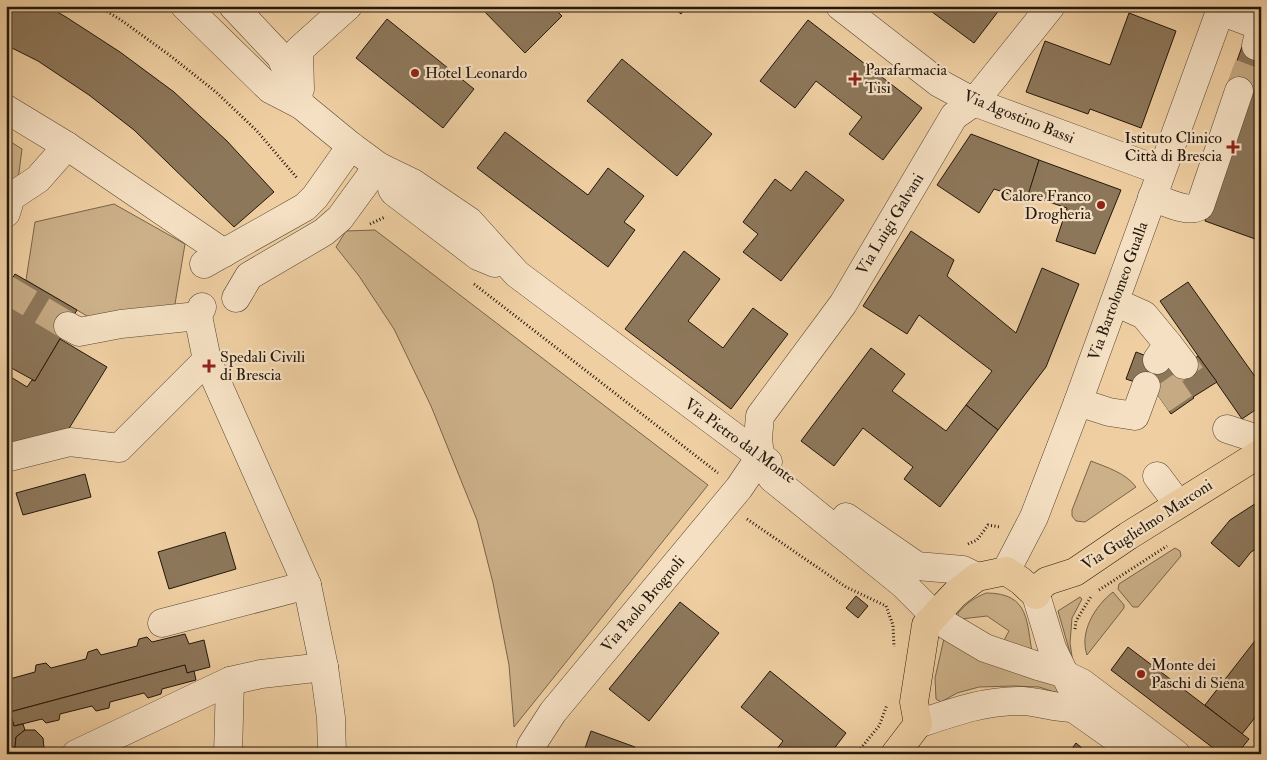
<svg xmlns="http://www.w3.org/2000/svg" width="1267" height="760" font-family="'IM FELL Double Pica',serif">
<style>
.green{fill:#ccb088;stroke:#78644a}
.building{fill:#8d775a;stroke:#23170c}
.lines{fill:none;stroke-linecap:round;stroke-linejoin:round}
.minor-tunnel{stroke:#c6aa84;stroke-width:28;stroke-dasharray:28 14;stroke-linecap:butt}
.minor-casing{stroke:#564532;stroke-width:29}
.major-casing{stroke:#23170c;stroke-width:29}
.path{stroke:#23170c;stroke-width:3;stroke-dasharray:1 2.5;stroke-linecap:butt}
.minor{stroke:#f5e0c3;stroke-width:28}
.major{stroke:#efcfa2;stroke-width:28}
.poi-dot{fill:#8f2418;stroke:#f5e0c3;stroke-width:2}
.labels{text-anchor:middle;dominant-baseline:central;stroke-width:4.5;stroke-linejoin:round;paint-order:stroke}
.poi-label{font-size:16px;fill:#23170c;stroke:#f5e0c3;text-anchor:start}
.street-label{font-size:16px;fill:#23170c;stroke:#f5e0c3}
</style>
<rect width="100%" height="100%" fill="#efcfa2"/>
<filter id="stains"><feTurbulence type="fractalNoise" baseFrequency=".004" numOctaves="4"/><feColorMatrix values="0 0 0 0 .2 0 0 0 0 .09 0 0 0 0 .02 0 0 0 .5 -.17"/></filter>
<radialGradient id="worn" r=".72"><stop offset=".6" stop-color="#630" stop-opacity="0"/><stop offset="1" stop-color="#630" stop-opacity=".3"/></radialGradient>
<!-- green -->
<g class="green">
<polygon points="6,139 22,149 18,180 6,183"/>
<polygon points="114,204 185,244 175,304 99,323 26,280 35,222"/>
<polygon points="375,230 708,485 514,727 509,665 493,583 477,520 431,406 394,329 359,276 336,247 346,231"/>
<path d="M 1091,461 C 1106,467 1126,473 1136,487 L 1085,522 L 1076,521 L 1072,516 L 1072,510 Z"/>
<polygon points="1175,548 1180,551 1181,556 1138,607 1133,607 1118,589 1119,584"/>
<path d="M 1113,592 L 1124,605 L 1124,608 L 1087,655 C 1079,632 1095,606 1113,592 Z"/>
<path d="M 986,593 C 1031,593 1026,623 1033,657 L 1003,642 L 1009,631 L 987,616 L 961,619 L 958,617 L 958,613 C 967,603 974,598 986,593 Z"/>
<polygon points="1080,597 1082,599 1072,618 1070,643 1073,663 1058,611"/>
<polygon points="945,634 1055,678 1067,696 1039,687 1013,686 979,687 957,693 941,702 936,699 935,678"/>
</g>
<!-- building -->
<g class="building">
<polygon points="6,6 47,6 66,17 120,52 174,92 227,141 274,192 234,227 134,130 89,95 38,61 6,45"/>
<polygon points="479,6 552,6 562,16 525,53"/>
<polygon points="671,6 687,6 681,14"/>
<polygon points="924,6 996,6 1000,9 974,43"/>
<polygon points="1129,13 1176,31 1141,128 1090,109 1088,114 1026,92 1045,41 1110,65"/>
<polygon points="387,19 474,89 443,128 356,58"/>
<polygon points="808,20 922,108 883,160 849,134 862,117 816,81 795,108 760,81"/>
<polygon points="1244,41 1261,48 1261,230 1258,240 1205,221 1250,95 1228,86"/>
<polygon points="622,59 712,134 677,176 587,101"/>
<polygon points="505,132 588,195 608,168 644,196 624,222 635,230 608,267 477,168"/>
<polygon points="971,134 1039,160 1027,200 994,189 979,213 937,185"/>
<polygon points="1039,160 1121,190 1095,254 1056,241 1067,208 1028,195"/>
<polygon points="806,171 844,200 781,281 743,252 758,234 743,222 775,179 791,191"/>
<polygon points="911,231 954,260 947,276 1016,333 1042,268 1079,284 1046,367 998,430 966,405 992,371 919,315 907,334 863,306"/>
<polygon points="684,251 720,279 688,321 723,348 753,308 788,334 731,409 625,329"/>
<polygon points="15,274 77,310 35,381 6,365 6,289"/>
<polygon points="1188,282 1261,385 1261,406 1242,419 1160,301"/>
<polygon points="60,339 107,367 68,430 6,446 6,374 27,387 32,380 35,381"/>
<polygon points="871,348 905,374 892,391 946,431 966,405 998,430 940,507 904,479 913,467 863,428 834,466 801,441"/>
<polygon points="1136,352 1157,360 1176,372 1198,356 1217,382 1193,397 1194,398 1171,414 1153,388 1126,379"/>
<polygon points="85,474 91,497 23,515 16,493"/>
<polygon points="1261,500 1261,529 1255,533 1261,540 1261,546 1251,552 1239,567 1211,543 1230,520"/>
<polygon points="225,532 236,569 169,589 158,552"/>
<polygon points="856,596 868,606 858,618 846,608"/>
<polygon points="680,602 719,633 649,721 609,689"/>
<polygon points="1261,633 1261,710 1242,734 1205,705"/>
<polygon points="185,634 189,644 204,640 210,667 187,673 185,665 6,713 6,680 35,672 36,665 46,663 51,668 86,659 88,652 97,649 101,655 137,646 139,639 147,637 152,642"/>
<polygon points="1128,647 1249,739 1237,754 1221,754 1111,670"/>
<polygon points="185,665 187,673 194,671 196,680 162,689 161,694 148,698 144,693 110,702 109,708 96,711 92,706 60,714 59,720 46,723 42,719 14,726 10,712"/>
<polygon points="770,671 846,733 830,754 773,754 783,741 741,707"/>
<polygon points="10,712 14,726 23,724 25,730 16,737 15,747 19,754 6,754 6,713"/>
<polygon points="25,730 35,730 43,738 44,748 41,754 19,754 15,747 16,737"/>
<polygon points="591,731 635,747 633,754 583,754"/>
<polygon points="1076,743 1089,754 1068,754"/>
</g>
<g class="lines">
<!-- minor-tunnel -->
<g class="minor-tunnel">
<polyline points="1239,91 1256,46"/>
<polyline points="6,289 68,326"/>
<polyline points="1161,400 1193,378 1184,365"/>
</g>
<!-- minor casing -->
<g class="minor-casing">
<g id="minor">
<polyline points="185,6 270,89 301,105 351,146 378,166 413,183 469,221 517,274 768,462"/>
<polyline points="233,6 281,57 301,105"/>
<polyline points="840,6 939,83 974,102 1161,171"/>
<polyline points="1051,6 974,102 954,116 843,304 760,416 758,438 760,457 772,478 903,584 934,615 948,626 985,648 1038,666 1059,672 1082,683 1176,754"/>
<polyline points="1220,11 1257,25 1259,33 1256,46"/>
<polyline points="300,89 299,50 348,6"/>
<polyline points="6,109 67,146 224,253"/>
<polyline points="392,189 394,192 478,256 495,263"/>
<path d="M 1152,197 C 1165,201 1187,214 1200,206 L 1239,91"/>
<polyline points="6,213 11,197 38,179 67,146"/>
<polyline points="204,264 305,207 315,197 351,146"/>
<polyline points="236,298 249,276 324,232 340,218 378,166"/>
<polyline points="1115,302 1144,315 1168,344 1157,360"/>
<polyline points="202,307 198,316 207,360 307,585 324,667 331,718 332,754"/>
<polyline points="68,326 79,332 121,324 198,316"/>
<polyline points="1168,344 1184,365"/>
<polyline points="1078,402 1109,412 1135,416 1146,386"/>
<polyline points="1227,429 1261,440"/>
<polyline points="6,458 70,442 119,448 207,360"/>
<polyline points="1157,476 1178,504"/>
<polyline points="846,517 917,566 963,570 977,577"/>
<polyline points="1006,571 1034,517 1078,402 1222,6"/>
<polyline points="1036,595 1052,648 1070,685"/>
<polyline points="162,623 307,585"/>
<polyline points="1073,708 1138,754"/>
<path d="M 918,724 C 953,712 986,700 1023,701 C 1040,702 1056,708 1073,708"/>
<polyline points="76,754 230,681 261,674 324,667"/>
<polyline points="228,754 230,681"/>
<polyline points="531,754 531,746 553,712 739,488 760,457"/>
</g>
</g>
<!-- major casing -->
<g class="major-casing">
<polyline id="major" points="895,754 918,724 914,702 926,625 955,594 977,577 1006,571 1021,581 1036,595 1041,586 1047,581 1075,572 1128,536 1261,453"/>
</g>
<!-- path -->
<g class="path">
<polyline points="98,6 121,20 168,54 216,92 257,131 297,178"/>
<polyline points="370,224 385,217"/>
<polyline points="474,284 718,473"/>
<polyline points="747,519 846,587 886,606 893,625 894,647"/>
<polyline points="968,544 977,540 988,525 1000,527"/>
<polyline points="1099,590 1167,546"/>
<polyline points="1075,629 1076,621 1092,595"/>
<polyline points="856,754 879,726 887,705"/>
</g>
<!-- minor -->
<use href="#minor" class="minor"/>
<!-- major -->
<use href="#major" class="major"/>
</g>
<!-- markers -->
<g class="poi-dot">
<circle cx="415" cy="73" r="5"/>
<path d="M852.5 71.5h5v5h5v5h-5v5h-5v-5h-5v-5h5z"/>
<path d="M1230.5 139.5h5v5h5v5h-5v5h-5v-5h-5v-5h5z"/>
<circle cx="1101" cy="205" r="5"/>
<path d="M206.5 358.5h5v5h5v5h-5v5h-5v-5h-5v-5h5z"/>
<circle cx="1141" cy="674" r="5"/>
</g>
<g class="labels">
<!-- poi labels -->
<g class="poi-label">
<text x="865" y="70">Parafarmacia<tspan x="865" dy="18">Tisi</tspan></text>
<text x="425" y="73">Hotel Leonardo</text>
<text x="1222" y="138" text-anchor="end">Istituto Clinico<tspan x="1222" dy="18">Città di Brescia</tspan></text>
<text x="1091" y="196" text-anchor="end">Calore Franco<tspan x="1091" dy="18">Drogheria</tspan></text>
<text x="220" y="357">Spedali Civili<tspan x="220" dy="18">di Brescia</tspan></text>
<text x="1151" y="665">Monte dei<tspan x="1151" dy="18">Paschi di Siena</tspan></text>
</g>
<!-- street labels -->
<g class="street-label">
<text transform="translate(1019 117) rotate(22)">Via Agostino Bassi</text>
<text transform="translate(890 224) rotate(-59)">Via Luigi Galvani</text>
<text transform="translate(1118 291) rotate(-70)">Via Bartolomeo Gualla</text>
<text transform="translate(740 441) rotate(36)">Via Pietro dal Monte</text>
<text transform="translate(1147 525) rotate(-33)">Via Guglielmo Marconi</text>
<text transform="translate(643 604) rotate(-50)">Via Paolo Brognoli</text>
</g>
</g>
<!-- margin -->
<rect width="1267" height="760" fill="none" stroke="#efcfa2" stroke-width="25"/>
<rect x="8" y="8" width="1252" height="745" fill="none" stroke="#23170c" stroke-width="2.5"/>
<rect x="12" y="12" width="1242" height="735" fill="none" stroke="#23170c"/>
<rect width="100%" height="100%" filter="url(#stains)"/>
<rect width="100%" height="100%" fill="url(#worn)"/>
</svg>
